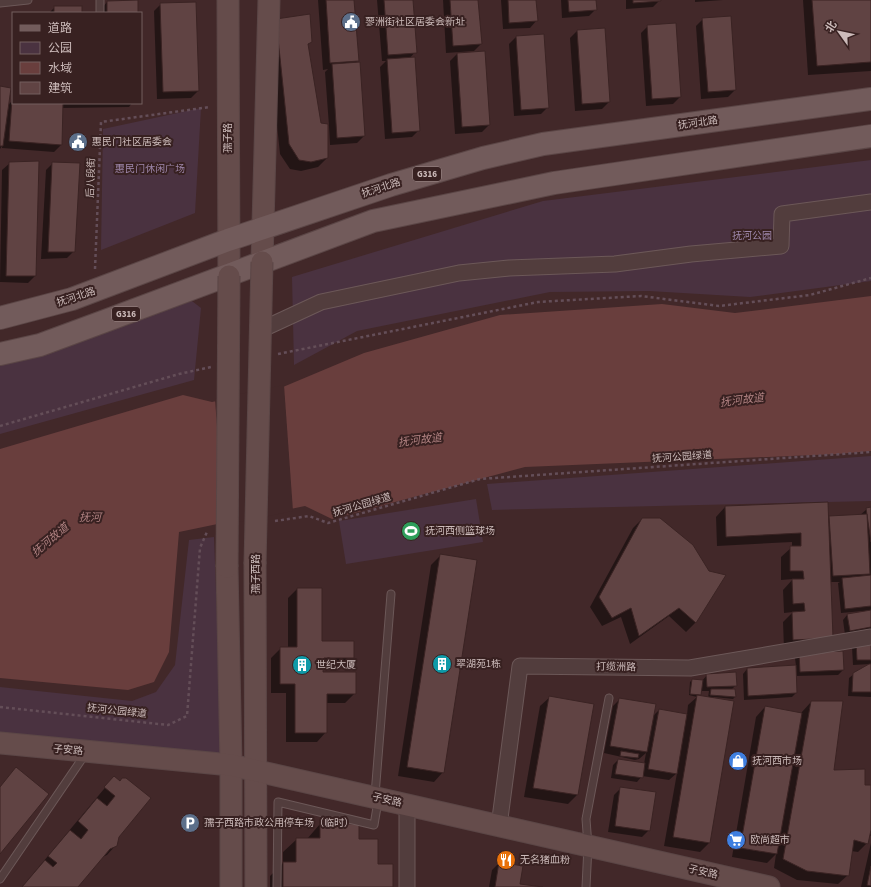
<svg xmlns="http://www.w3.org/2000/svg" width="871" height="887" font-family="'Source Sans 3','Noto Sans SC',sans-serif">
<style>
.green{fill:#4a3240}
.water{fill:#693e3d}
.pier{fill:#422829}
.shadow{fill:#0007;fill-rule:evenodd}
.building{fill:#604343;stroke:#3a2323}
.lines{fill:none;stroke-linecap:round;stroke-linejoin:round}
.lane-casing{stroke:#6c5858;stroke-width:9}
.street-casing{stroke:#6c5858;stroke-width:17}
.secondary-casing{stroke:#5b4646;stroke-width:23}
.primary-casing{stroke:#5b4646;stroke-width:24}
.path{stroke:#644e58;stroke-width:2.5;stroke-dasharray:3 3;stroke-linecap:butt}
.lane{stroke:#523d3d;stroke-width:7}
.street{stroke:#523d3d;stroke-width:15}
.secondary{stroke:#654c4b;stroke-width:21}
.primary{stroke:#725b5b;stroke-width:22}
.secondary-bridge-casing{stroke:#5b4646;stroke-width:23;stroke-linecap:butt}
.secondary-bridge{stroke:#654c4b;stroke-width:21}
.labels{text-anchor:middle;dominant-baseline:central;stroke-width:4;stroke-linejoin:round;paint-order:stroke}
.shield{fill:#382121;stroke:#a08d8c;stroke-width:1}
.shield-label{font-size:9px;font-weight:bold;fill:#ccbbba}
.poi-label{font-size:10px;fill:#ccbbba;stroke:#382121;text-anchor:start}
.street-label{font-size:10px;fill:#ccbbba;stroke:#382121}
.park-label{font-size:10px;fill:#9e87ab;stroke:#382121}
.water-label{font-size:11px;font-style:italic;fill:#b28383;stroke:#382121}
</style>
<rect width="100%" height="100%" fill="#422829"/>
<!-- green -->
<g class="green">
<polygon points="201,108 195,213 101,250 103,129"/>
<polygon points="871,160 871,281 750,297 649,291 550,292 357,331 294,365 292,277 543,201"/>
<polygon points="188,298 201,308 194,380 0,434 0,361"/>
<polygon points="871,456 871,501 492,510 487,484"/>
<polygon points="476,499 483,542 346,564 339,521"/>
<polygon points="214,537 222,754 0,734 0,687 132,701 156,692 175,665 189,540"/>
</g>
<!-- water -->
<polygon class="water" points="871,296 871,451 837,454 525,467 332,519 305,506 179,532 169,652 154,682 128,690 0,678 0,449 183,395 212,402 283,387 364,353 500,315 662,304 735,313"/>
<!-- pier -->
<polygon class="pier" points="284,385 293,511 224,525 215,399"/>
<!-- shadow -->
<g class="shadow">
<polygon points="318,0 353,0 357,61 355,64 364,136 357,143 330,145 329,126 327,126 327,158 318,167 301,171 290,169 280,154 267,29 311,41 307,46 320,123 329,126 325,72 328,69 323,70"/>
<polygon points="377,0 412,0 415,52 410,58 419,130 412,137 385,139 380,67 386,61 382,61"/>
<polygon points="443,0 477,0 481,44 474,51 446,53"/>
<polygon points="501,0 535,0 537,20 530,28 503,29"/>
<polygon points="561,0 595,0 596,9 589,16 562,18"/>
<polygon points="626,0 660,0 653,7 626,9"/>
<polygon points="695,0 723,0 695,2"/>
<polygon points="803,0 871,0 871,71 808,75"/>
<polygon points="107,2 137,13 98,13"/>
<polygon points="161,4 198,91 191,98 157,99 154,11"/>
<polygon points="55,7 81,13 49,13"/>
<polygon points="703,19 735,90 728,97 701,99 696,26"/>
<polygon points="648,26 680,97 673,104 646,106 641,33"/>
<polygon points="577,31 609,102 602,109 575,111 570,38"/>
<polygon points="516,37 548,107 541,114 514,116 509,44"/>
<polygon points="457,54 489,125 482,132 455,134 450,61"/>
<polygon points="0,87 8,105 13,100 13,103 132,103 129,107 62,108 61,145 54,152 2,148 2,146 0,149"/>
<polygon points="10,163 35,276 28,283 0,282 2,170"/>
<polygon points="53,163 74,251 67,258 41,259 46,170"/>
<polygon points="725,507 827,520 830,517 859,516 867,509 871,508 871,630 845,635 843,620 847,615 864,612 863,611 841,613 838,583 840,582 830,582 832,638 784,649 783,622 793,612 784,613 783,590 793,579 781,580 781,557 792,547 792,542 717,546 716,517"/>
<polygon points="642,519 709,572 724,576 695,623 686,632 669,616 630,644 621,617 602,626 590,607 633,528"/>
<polygon points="440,556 443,772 434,782 398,776 431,565"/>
<polygon points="297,589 321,642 353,658 343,667 323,667 322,673 355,693 345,703 326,703 326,732 317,742 286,742 286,693 271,693 271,658 281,648 288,648 288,598"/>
<polygon points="871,642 871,664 853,665 852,647"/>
<polygon points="842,652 843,670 838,675 795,676 796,693 792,697 744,700 743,674 747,669 796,666 795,658 800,654"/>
<polygon points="871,664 871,697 848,696 849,678 854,674"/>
<path d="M 707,675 L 736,685 L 731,690 L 734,690 L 735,697 L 733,699 L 714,697 L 709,843 L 700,852 L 664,846 L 677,773 L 669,780 L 642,776 L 637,782 L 611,778 L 613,765 L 618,760 L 644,764 L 646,753 L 639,759 L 635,760 L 604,753 L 613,706 L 620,699 L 653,716 L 659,710 L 687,715 L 688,705 L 697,697 L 689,695 L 690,682 L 692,680 L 702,681 ZM 701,691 L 709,691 L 708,698 L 699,696 Z"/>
<polygon points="550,697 577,795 568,804 524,797 540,706"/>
<polygon points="811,702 833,771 864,786 871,786 871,836 869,835 867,843 858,852 851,851 848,875 838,884 797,880 774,868 776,854 767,863 732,857 756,717 765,707 801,713"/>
<polygon points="114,777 118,836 116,845 107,855 102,857 77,887 22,887"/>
<polygon points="621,788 649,830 642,837 608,832 614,795"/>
<polygon points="320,824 358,840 392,887 270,887 270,876 283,863 283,852 297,839 307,839"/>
<polygon points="871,843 871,887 861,887"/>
<polygon points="499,863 519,884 536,887 489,887 492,870"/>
</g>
<!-- building -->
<g class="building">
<polygon points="138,0 138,13 107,13 107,1"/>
<polygon points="326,0 354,0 359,61 330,63"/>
<polygon points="384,0 413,0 417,53 388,55"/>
<polygon points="450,0 478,0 482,44 453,46"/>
<polygon points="508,0 536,0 538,21 509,23"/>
<polygon points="568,0 596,0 597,10 569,12"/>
<polygon points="633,0 661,0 661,1 633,3"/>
<polygon points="812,0 871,0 871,62 817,66"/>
<polygon points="196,2 199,91 163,92 160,3"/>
<rect x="54" y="6" width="28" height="7"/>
<polygon points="310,14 312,42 308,44 321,123 328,124 328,158 311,162 299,160 289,144 276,19"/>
<polygon points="731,16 736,90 708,92 702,18"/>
<polygon points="676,23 681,97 652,99 647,25"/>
<polygon points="605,28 610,102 582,104 577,30"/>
<polygon points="544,34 549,108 521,110 516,36"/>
<polygon points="485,51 490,125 462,127 457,53"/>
<polygon points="415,57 420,131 392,133 387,59"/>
<polygon points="360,62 365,136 337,138 332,64"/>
<polygon points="0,86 11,88 3,146 0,146"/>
<polygon points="12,99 13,103 63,103 62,145 9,141"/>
<polygon points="39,161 36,276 6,276 9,162"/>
<polygon points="52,162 80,163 75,252 48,252"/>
<polygon points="828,502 833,638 793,640 792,612 805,611 804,603 793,604 792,579 804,579 803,571 790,571 790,546 801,546 801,533 726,537 725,506"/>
<polygon points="871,507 871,542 866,508"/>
<polygon points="867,514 870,574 833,576 829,516"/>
<polygon points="642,518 660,518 693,545 709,571 726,575 696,623 679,608 639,636 631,608 612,618 599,597"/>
<polygon points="440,554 477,560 444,773 407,767"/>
<polygon points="871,575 871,606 845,609 842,578"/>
<polygon points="297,588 322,588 322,641 354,641 354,658 324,658 323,672 356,672 356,694 327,694 327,733 295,733 295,684 280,684 280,647 297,647"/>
<polygon points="871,610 871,627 850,631 847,614"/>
<polygon points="856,641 871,641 871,660 857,660"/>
<polygon points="843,651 844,670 800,672 799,653"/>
<polygon points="869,664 871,664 871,692 852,692 853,673"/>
<polygon points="796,665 797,693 748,696 747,668"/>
<polygon points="736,672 737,686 707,687 706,674"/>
<polygon points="692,679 703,680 701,695 690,694"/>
<polygon points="711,689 735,689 736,697 710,695"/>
<polygon points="697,695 734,701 710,843 673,837"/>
<polygon points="549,696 594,704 578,795 533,788"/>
<polygon points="619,698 656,704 647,752 610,746"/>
<polygon points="811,701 843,701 834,770 865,769 865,785 871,785 871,830 868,844 854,840 849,876 807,871 783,859"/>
<polygon points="765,706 802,713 777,854 740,848"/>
<polygon points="659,709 687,714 677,774 648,769"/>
<polygon points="621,751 639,754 638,758 620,756"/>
<polygon points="618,759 645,763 643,778 615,774"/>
<polygon points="16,767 49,794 0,854 0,787"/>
<polygon points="114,776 120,781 122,778 126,778 151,798 119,837 117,846 110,849 78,887 22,887 45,860 53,867 57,863 48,856 70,830 81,839 88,830 78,821 97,798 107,806 115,796 104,787"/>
<polygon points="620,787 656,792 650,831 615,826"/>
<polygon points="320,823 359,824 359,839 378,839 378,864 393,864 393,887 283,887 283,862 296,862 296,838 320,838"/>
<polygon points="499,862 523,866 520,884 543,887 495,887"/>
<polygon points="871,866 871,886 867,885"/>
</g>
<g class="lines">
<!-- lane casing -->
<g class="lane-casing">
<g id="lane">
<polyline points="0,3 28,0"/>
<polyline points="100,13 100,0"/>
<polyline points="375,795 391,594"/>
<polyline points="0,879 86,753"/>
<polyline points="277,887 278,802 374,825 378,801"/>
<polyline points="586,887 588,846 586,819 609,698"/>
</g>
</g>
<!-- street casing -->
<g class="street-casing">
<g id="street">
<polyline points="267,327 321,302 459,273 509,268 615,264 691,254 781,246 782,214 871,202"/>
<polyline points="407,805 407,887"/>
<polyline points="499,826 520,666 690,668 871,637"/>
</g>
</g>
<!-- secondary casing -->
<g class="secondary-casing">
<g id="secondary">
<polyline points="228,0 229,276"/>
<polyline points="262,262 269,0"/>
<polyline points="255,564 256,887"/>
<polyline points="227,567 231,765 231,887"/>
<polyline points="0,743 231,765 769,887"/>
</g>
</g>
<!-- primary casing -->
<g class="primary-casing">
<g id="primary">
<polyline points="0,318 72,299 228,240 391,185 483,158 543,144 871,99"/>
<polyline points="0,354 40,345 105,321 373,221 554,183 871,136"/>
</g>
</g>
<!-- path -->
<g class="path">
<polyline points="95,269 101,122 210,107"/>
<polyline points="278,354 538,302 641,296 719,306 810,295 871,278"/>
<polyline points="0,426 179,374 211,367"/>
<polyline points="275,521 309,516 328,523 480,479 871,452"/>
<polyline points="0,707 168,725 187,716 200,548 207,532"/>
</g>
<!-- lane -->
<use href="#lane" class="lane"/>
<!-- street -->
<use href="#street" class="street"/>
<!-- secondary -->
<use href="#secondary" class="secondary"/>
<!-- primary -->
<use href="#primary" class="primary"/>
<!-- secondary-bridge casing -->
<g class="secondary-bridge-casing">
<g id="secondary-bridge">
<polyline points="255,564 262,262"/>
<polyline points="227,567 229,276"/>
</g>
</g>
<!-- secondary-bridge -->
<use href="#secondary-bridge" class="secondary-bridge"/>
</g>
<!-- icons -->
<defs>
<g id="civic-disc" transform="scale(1)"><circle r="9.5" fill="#5c6f8a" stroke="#382121"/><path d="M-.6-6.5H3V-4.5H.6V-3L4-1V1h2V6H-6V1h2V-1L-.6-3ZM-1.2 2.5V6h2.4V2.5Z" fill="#fff"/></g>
<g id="stadium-disc" transform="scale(1)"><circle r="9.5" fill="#2e9e5b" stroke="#382121"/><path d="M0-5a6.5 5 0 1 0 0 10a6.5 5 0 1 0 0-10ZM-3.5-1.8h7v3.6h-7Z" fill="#fff"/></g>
<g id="building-disc" transform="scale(1)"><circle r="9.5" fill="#0f9aa8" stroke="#382121"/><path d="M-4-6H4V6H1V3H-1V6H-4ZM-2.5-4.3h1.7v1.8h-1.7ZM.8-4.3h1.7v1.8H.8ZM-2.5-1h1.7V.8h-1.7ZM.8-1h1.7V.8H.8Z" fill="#fff"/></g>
<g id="shop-disc" transform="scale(1)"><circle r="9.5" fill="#3f7fe0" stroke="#382121"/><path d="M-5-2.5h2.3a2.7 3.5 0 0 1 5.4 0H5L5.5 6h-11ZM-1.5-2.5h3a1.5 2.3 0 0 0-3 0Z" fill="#fff"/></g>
<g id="parking-disc" transform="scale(1)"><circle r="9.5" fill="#5c6f8a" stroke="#382121"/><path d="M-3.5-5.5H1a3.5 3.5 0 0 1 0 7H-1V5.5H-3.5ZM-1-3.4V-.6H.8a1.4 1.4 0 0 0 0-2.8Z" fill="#fff"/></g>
<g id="supermarket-disc" transform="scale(1)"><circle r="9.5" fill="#3f7fe0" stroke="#382121"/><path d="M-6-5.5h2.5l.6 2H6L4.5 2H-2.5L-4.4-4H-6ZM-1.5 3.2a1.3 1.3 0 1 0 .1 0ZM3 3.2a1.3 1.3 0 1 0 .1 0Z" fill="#fff"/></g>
<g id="restaurant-disc" transform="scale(1)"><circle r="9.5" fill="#e8710a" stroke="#382121"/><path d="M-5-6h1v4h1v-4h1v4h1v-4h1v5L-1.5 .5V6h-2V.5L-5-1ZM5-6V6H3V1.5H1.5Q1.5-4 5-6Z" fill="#fff"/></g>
</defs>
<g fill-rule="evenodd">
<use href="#civic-disc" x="351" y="22"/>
<use href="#civic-disc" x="78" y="142"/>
<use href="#stadium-disc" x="411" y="531"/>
<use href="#building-disc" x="442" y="664"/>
<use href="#building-disc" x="302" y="665"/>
<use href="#shop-disc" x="738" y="761"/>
<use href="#parking-disc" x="190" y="823"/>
<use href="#supermarket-disc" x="736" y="840"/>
<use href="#restaurant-disc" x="506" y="860"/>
</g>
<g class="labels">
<!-- shield labels -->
<g class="shield">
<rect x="413" y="167" width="28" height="14" rx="3"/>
<rect x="112" y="307" width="28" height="14" rx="3"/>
</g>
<g class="shield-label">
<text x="427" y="174">G316</text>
<text x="126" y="314">G316</text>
</g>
<!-- poi labels -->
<g class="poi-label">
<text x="365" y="22">蓼洲街社区居委会新址</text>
<text x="92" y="142">惠民门社区居委会</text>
<text x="425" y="531">抚河西侧篮球场</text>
<text x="456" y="664">翠湖苑1栋</text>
<text x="316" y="665">世纪大厦</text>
<text x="752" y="761">抚河西市场</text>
<text x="204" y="823">孺子西路市政公用停车场（临时）</text>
<text x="750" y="840">欧尚超市</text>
<text x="520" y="860">无名猪血粉</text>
</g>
<!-- street labels -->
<g class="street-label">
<text transform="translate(698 123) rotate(-8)">抚河北路</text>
<text transform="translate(228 138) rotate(-90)">孺子路</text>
<text transform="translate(91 178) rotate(-88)">后八段街</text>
<text transform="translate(381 188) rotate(-18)">抚河北路</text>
<text transform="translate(76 297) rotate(-18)">抚河北路</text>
<text transform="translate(682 457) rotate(-4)">抚河公园绿道</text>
<text transform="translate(362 505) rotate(-16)">抚河公园绿道</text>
<text transform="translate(256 574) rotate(-90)">孺子西路</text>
<text transform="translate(616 667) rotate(1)">打缆洲路</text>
<text transform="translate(117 711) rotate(6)">抚河公园绿道</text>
<text transform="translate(68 750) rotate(5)">子安路</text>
<text transform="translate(387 800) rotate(13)">子安路</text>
<text transform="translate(703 872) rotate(13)">子安路</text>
</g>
<!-- park labels -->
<g class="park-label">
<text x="150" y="169">惠民门休闲广场</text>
<text x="752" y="236">抚河公园</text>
</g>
<!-- water labels -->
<g class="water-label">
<text transform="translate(742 400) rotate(-7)">抚河故道</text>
<text transform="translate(420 440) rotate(-7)">抚河故道</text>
<text x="90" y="517">抚河</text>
<text transform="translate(50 540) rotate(-40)">抚河故道</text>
</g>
</g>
<!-- legend -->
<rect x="12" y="12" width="130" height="92" fill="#382121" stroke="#735f5e"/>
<rect x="20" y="25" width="20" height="6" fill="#725b5b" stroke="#735f5e"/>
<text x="48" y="32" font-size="12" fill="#ccbbba">道路</text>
<rect x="20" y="42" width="20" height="12" fill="#4a3240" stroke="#735f5e"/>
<text x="48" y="52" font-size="12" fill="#ccbbba">公园</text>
<rect x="20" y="62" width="20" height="12" fill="#693e3d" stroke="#735f5e"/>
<text x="48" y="72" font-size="12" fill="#ccbbba">水域</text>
<rect x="20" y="82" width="20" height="12" fill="#604343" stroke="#735f5e"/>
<text x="48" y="92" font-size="12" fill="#ccbbba">建筑</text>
<!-- north arrow -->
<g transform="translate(839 32) rotate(303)" stroke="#382121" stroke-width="3" paint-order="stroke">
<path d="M0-3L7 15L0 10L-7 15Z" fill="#ccbbba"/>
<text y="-6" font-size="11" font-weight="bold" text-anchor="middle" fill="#ccbbba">北</text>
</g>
</svg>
